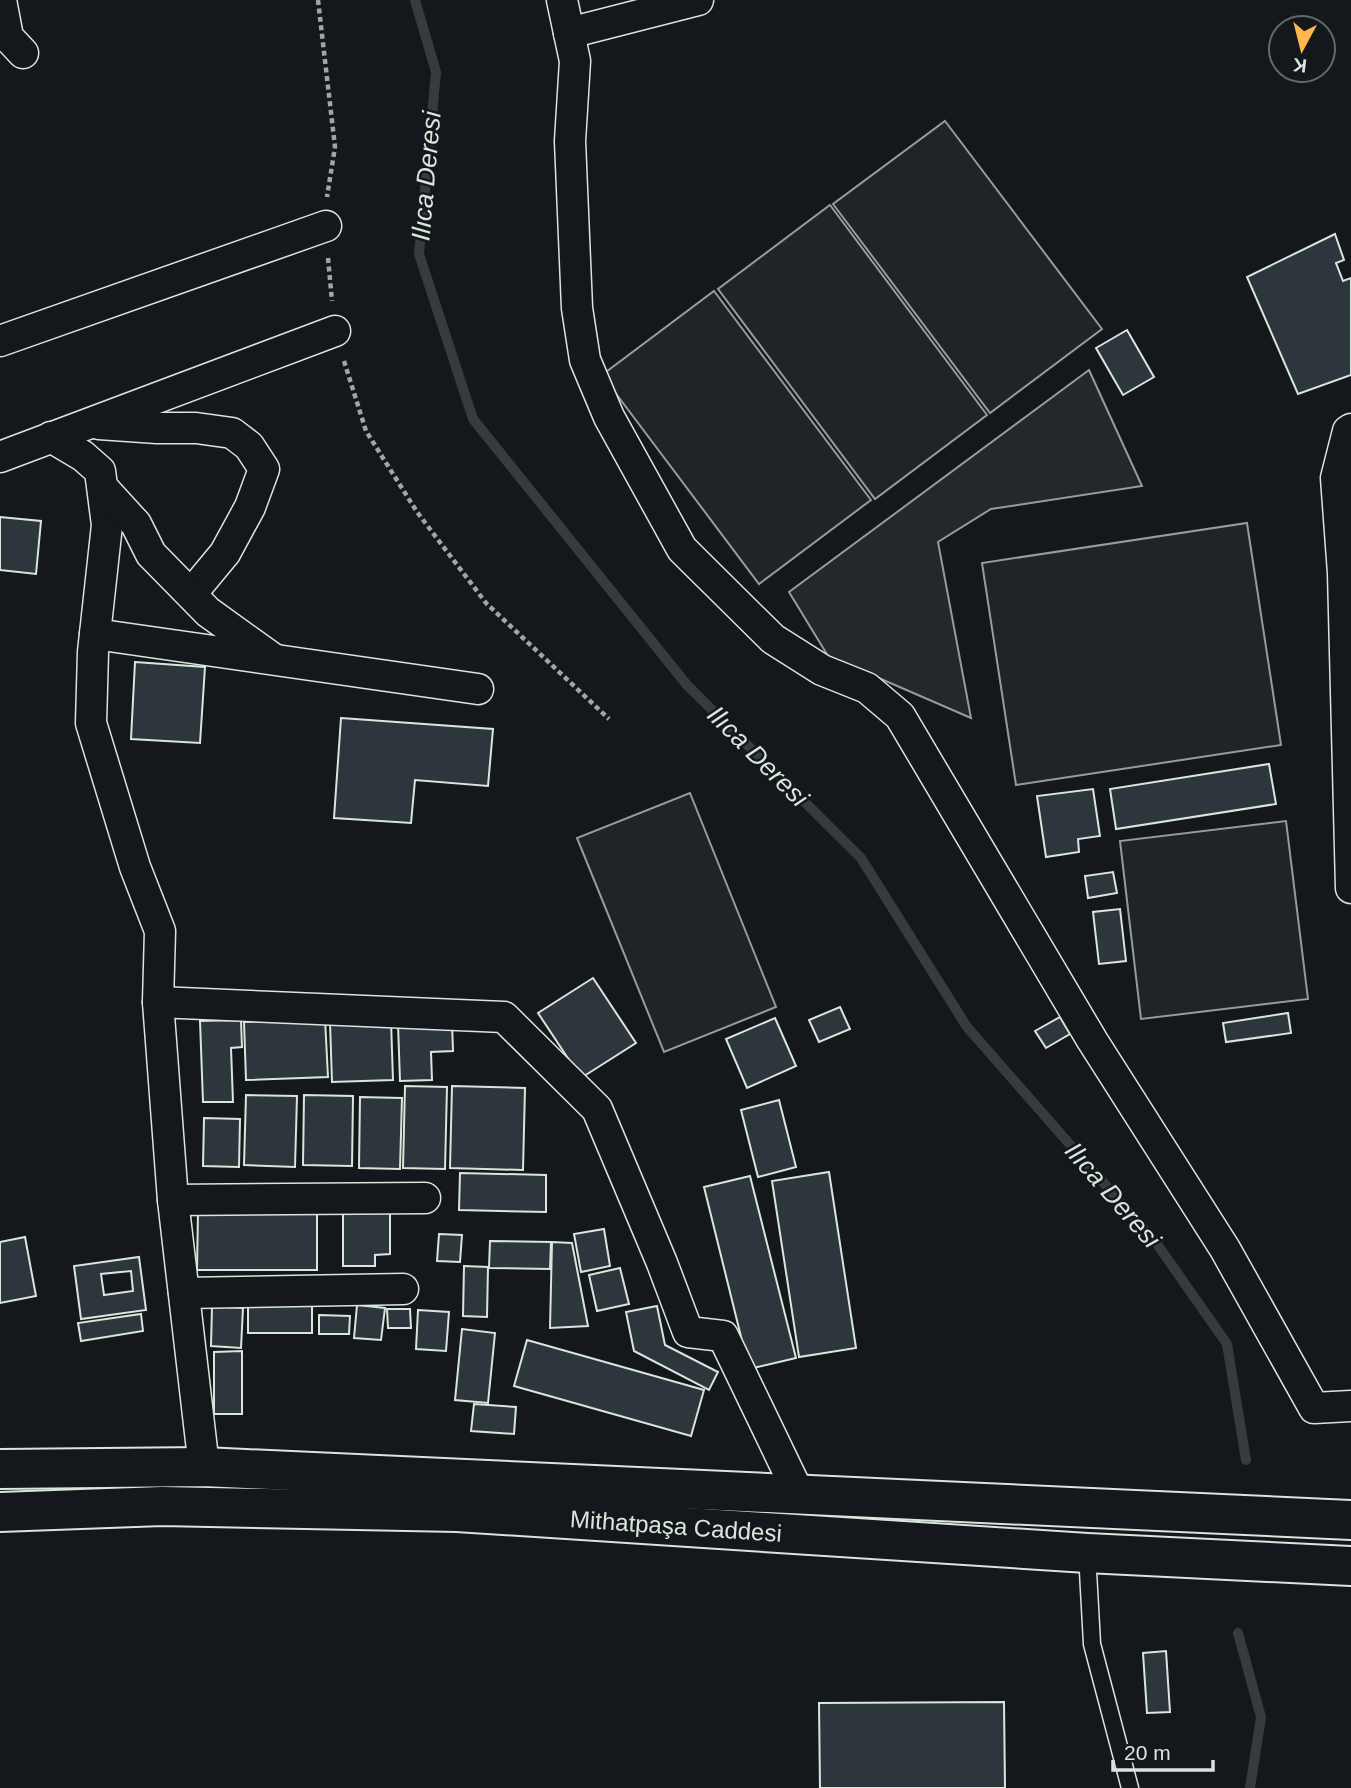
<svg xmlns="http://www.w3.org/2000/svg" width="1351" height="1788" font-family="Arial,sans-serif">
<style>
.green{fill:#202428;stroke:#939e99;stroke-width:2}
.parking{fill:#24282b;stroke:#939e99;stroke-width:2}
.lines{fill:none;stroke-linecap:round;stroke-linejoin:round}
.stream{stroke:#363b3e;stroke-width:10}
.building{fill:#2c363c;stroke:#d8e6dc;stroke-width:2;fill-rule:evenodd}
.lane-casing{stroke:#d8e6dc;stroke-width:19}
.street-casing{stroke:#d8e6dc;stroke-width:33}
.primary-casing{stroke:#d8e6dc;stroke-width:42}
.path{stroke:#9da8a2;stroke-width:4.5;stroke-dasharray:5 3.5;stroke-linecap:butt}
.lane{stroke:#14181c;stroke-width:16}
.street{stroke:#14181c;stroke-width:30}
.primary{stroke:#14181c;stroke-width:38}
.labels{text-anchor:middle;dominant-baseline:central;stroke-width:5;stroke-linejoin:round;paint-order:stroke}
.street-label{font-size:24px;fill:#d8e6dc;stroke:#14181c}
.water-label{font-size:26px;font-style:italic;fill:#d8e6dc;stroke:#14181c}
</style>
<rect width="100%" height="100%" fill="#14181c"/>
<!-- green -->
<g class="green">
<polygon points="945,121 1102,329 990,413 833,204"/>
<polygon points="830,205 987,415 875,499 718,289"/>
<polygon points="714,291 871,500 759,584 602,375"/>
<polygon points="1247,523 1281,745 1016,785 982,563"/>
<polygon points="690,793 776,1007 664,1052 577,838"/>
<polygon points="1286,821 1308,999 1141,1019 1120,841"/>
</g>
<!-- parking -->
<polygon class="parking" points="1089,370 1142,486 991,509 938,542 971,718 828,656 789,592"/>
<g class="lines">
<!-- stream -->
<g class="stream">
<polyline points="415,0 436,72 419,254 473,419 687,685 861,858 967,1027 1157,1244 1227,1344 1246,1460"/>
<polyline points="1238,1633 1261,1717 1250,1788"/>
</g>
</g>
<!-- building -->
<g class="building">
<polygon points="1335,234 1344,260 1336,263 1343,281 1351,278 1351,375 1298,394 1247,277"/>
<polygon points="1127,330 1154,377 1123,395 1096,348"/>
<polygon points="0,517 41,521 36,574 0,570"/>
<polygon points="135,662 205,667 200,743 131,739"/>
<polygon points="341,718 493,729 488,786 415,780 411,823 334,818"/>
<polygon points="1269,764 1276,804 1116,829 1110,789"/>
<polygon points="1093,789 1100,836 1078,839 1079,852 1046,857 1037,796"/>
<polygon points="1113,872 1117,893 1088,898 1085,876"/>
<polygon points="1120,909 1126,961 1099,964 1093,912"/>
<polygon points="593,978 636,1043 581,1078 538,1013"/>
<polygon points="840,1007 850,1029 819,1042 809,1020"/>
<polygon points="1288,1013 1291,1033 1226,1042 1223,1023"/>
<polygon points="1060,1017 1070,1034 1046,1048 1035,1031"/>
<polygon points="775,1018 796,1066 747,1088 726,1039"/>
<polygon points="325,1019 328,1077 246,1080 244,1022"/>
<polygon points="241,1020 242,1047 231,1048 233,1102 203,1102 200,1021"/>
<polygon points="391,1021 393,1080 332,1082 330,1023"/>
<polygon points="452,1022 453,1051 431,1052 432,1080 400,1081 398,1024"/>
<polygon points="405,1086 447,1087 445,1169 403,1168"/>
<polygon points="452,1086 525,1088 523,1170 450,1168"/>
<polygon points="246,1095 297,1096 295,1167 244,1165"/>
<polygon points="304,1095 353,1096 352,1166 303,1165"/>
<polygon points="360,1097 402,1098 400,1169 359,1168"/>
<polygon points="779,1100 796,1167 758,1177 741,1110"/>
<polygon points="204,1118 240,1119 239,1167 203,1166"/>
<polygon points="829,1172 856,1348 799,1357 772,1181"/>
<polygon points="460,1173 546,1175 546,1212 459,1210"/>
<polygon points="750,1176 796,1358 749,1369 704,1187"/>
<polygon points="343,1204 390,1204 390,1254 375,1255 375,1266 343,1266"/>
<polygon points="198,1211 317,1212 317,1270 197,1270"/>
<polygon points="604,1229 610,1266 581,1272 574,1234"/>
<polygon points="439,1234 462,1235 460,1262 437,1261"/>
<polygon points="25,1237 36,1296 0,1303 0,1242"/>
<polygon points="490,1241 551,1242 550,1269 489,1268"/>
<polygon points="552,1242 572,1243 588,1326 550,1328"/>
<path d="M 139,1257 L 146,1310 L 81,1319 L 74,1266 ZM 131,1271 L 133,1291 L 104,1295 L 101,1274 Z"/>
<polygon points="464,1266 488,1267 487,1317 463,1316"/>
<polygon points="620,1268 629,1304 597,1311 589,1275"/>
<rect x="248" y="1304" width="64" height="29"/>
<polygon points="357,1305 385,1308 381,1340 354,1338"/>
<polygon points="212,1306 243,1308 241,1348 211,1346"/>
<polygon points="657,1306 665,1345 718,1372 709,1390 634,1351 626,1312"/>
<polygon points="387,1309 410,1309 411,1328 388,1328"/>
<polygon points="418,1310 449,1312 446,1351 416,1349"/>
<polygon points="141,1314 143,1331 81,1341 78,1323"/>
<polygon points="319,1315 350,1316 349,1334 319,1334"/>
<polygon points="462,1329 495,1333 488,1403 455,1400"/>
<polygon points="527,1340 704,1390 691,1436 514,1386"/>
<polygon points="242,1351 242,1414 214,1414 214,1352"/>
<polygon points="474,1404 516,1407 514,1434 471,1431"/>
<polygon points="1166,1651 1170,1712 1147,1713 1143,1653"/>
<polygon points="1004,1702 1005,1788 820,1788 819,1703"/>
</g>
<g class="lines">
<!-- lane casing -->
<g class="lane-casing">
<polyline id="lane" points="1087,1553 1092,1644 1130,1788"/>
</g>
<!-- street casing -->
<g class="street-casing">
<g id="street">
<polyline points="1,0 8,37 23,53"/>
<polyline points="562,0 575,61 570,141 577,308 585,360 609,417 682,549 773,639 822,670 867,688 900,716 1092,1040 1225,1249 1314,1408 1351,1406"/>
<polyline points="569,33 698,0"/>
<polyline points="0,341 326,226"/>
<polyline points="99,424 157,428 196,428 232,433 249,446 264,469 250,507 225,553 191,594"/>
<polyline points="1351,429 1348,431 1336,478 1343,573 1351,888"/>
<polyline points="51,437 83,456 100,471 107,525 93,652 91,723 135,867 160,931 158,1002"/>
<polyline points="0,457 335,331"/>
<polyline points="103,488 136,524 151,554 208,612 272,658"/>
<polyline points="95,634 478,689"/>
<polyline points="173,1200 425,1198"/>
<polyline points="184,1293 403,1289"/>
<polyline points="204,1467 173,1200 158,1002 504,1017 597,1109 662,1263 688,1332 723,1336 799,1494"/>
</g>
</g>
<!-- primary casing -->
<g class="primary-casing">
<g id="primary">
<polyline points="0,1469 204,1467 1351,1520"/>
<polyline points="0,1512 162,1506 457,1512 1087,1553 1351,1566"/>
</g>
</g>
<!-- path -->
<g class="path">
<polyline points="318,0 335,147 327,197"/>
<polyline points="328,258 332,301"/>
<polyline points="344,361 366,431 417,512 486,603 609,719"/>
</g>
<!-- lane -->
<use href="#lane" class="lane"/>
<!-- street -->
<use href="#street" class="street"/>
<!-- primary -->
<use href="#primary" class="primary"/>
</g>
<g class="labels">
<!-- street labels -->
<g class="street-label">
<text transform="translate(676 1526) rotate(4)">Mithatpaşa Caddesi</text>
</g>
<!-- water labels -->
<g class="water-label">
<text transform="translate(426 176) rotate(-85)">Ilıca Deresi</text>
<text transform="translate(758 756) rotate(45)">Ilıca Deresi</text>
<text transform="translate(1113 1195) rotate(49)">Ilıca Deresi</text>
</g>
</g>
<!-- north arrow -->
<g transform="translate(1302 49) rotate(187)"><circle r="33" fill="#14181c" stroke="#626a69" stroke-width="2"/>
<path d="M0-5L12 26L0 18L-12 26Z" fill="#ffb74d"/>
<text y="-10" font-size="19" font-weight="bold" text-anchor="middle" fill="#d8e6dc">K</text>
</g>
<!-- scale -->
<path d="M1113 1760v10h100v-10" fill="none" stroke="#d8e6dc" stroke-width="3.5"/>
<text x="1124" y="1760" font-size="21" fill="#d8e6dc" stroke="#14181c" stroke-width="5" paint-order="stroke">20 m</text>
</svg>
